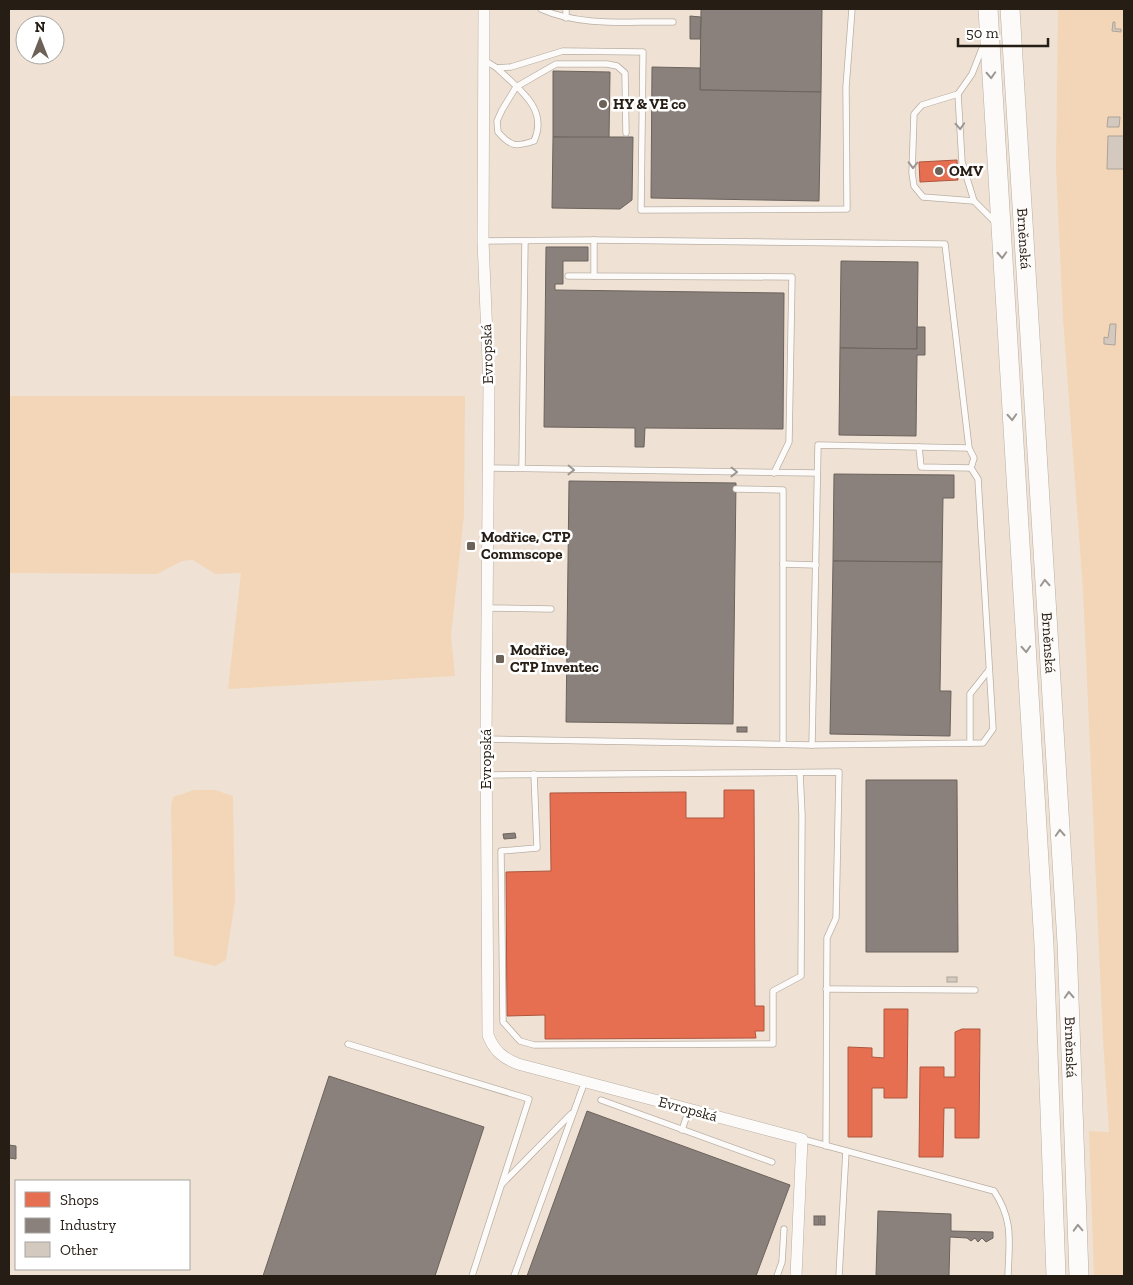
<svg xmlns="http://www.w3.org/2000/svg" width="1133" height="1285" font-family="'Zilla Slab',serif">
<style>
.green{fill:#f2d6b7}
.shops{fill:#e76f51;stroke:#ad563f}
.industry{fill:#8a817c;stroke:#6c635d}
.building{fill:#d3c9be;stroke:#ada399}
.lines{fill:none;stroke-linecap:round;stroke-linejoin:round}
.service-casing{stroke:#b9afa5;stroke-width:7}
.minor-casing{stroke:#b9afa5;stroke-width:12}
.trunk-casing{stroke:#b9afa5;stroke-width:20}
.service{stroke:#fdfbf9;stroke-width:5.5}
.minor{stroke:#fdfbf9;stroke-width:11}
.trunk{stroke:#fdfbf9;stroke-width:19}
.oneway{stroke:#9c9792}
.poi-dot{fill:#6c6257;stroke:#fff;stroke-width:2}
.labels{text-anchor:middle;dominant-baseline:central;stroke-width:5;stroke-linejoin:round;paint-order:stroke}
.poi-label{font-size:15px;font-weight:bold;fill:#261d14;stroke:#fff;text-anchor:start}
.street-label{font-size:15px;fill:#261d14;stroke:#fff}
</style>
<rect width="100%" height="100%" fill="#efe2d4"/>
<!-- green -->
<g class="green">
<polygon points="1058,9 1124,9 1124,1276 1094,1276 1089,1131 1109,1132 1103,1040 1083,590 1063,319 1056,168"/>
<polygon points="9,396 465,396 464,515 451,636 455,676 228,689 241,573 215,574 193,560 182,561 157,574 9,573"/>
<polygon points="194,790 215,790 233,796 235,901 226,960 215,966 174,956 171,806 173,797"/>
</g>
<!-- shops -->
<g class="shops">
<polygon points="957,160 958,180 920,182 919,162"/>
<polygon points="724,790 754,790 755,1006 764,1006 764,1031 755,1031 756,1038 545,1039 545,1015 507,1016 506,872 551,871 550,793 686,792 686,818 724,818"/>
<polygon points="884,1009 908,1009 907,1098 884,1098 884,1088 872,1088 872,1137 848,1137 848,1047 872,1048 872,1057 884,1058"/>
<polygon points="962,1029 980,1029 979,1138 955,1138 955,1108 944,1108 943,1157 919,1157 920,1067 944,1067 944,1077 955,1077 955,1032"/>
</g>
<!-- industry -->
<g class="industry">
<polygon points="701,9 822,9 821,92 700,90"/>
<polygon points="690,16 701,17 700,39 690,39"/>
<polygon points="652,67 700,68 700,90 821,92 819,201 651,198"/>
<polygon points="553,71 610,72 609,139 553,137"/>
<polygon points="553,137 633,137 632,200 620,209 552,208"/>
<polygon points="546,247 588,247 588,261 563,261 563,284 555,284 555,290 784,293 783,429 645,428 644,447 635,447 635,428 544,427"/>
<polygon points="841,261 918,262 917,349 840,348"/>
<polygon points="917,327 925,327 925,355 917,355 916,436 839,435 840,348 917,349"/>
<polygon points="834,474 954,475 954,498 943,498 942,562 833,561"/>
<polygon points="569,481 736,483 733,724 566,722"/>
<polygon points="833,561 942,562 940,691 951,691 950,736 830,734"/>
<rect x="737" y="727" width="10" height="5"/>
<polygon points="866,780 957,780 958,952 866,952"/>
<polygon points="515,833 516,838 504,839 503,834"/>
<polygon points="329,1076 484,1127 435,1276 263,1276"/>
<polygon points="587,1111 790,1185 756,1276 527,1276"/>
<polygon points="9,1145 16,1146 16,1159 9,1158"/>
<polygon points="878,1211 951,1214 951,1231 993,1232 993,1238 986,1242 982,1238 978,1242 975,1238 971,1241 967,1238 950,1237 949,1276 876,1276"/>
<rect x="814" y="1216" width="5" height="9"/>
<rect x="820" y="1216" width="5" height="9"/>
</g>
<!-- building -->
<g class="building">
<polygon points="1113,22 1115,22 1115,29 1121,29 1121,32 1112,31"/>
<polygon points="1108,117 1120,117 1119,127 1107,127"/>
<polygon points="1108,136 1124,136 1124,169 1107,169"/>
<polygon points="1110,324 1116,324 1115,345 1104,344 1104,337 1108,338"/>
<rect x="947" y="977" width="10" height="5"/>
</g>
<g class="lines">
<!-- service casing -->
<g class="service-casing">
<g id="service">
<path d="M 541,9 C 581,27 630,21 673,22"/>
<polyline points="566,18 566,9"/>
<polyline points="983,46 972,74 958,94 962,162 974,201 995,222"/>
<polyline points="484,60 497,68 511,67 563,51 643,52 641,210 847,209 846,87 852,9"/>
<path d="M 497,68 C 518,89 549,108 534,141 C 516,147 511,147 498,132 L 497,121 L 502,110 L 516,87 L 556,64 L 607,64 L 617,66 L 625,73 L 626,133"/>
<polyline points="958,94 922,105 914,114 912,173 914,186 923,197 974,201"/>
<polyline points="483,241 594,240 594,276"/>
<polyline points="568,276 792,277 789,442 774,473"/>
<polyline points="969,448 974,458 971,468"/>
<polyline points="488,468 817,473"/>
<polyline points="522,468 525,241"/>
<polyline points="736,489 783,490 783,744"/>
<polyline points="783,564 816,565"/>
<polyline points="486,608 551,609"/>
<polyline points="486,739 812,745 818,445 969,448 945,244 594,240"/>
<polyline points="970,743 970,694 989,670"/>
<polyline points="812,745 983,743 993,729 978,479 971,468 921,467 919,447"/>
<polyline points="534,774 537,848 501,851 503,1022 520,1041 534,1045 773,1044 773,991 801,976 802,815 800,773"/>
<polyline points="486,775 839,772 836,918 827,938 826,1146"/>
<polyline points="826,989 975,990"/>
<polyline points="348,1044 529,1099 472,1276"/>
<polyline points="601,1100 772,1162"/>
<polyline points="682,1130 689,1109"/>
<path d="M 802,1139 L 994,1191 C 1014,1221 1009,1242 1008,1276"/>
<polyline points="502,1184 571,1114"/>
<polyline points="514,1276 585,1081"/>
<polyline points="777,1276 782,1262 784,1229"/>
<polyline points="839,1276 846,1151"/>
</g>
</g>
<!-- minor casing -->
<g class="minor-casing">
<path id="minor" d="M 484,9 L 483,241 L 489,384 L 486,739 L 488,1035 C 494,1051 503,1058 518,1064 L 802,1139 L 796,1276"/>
</g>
<!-- trunk casing -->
<g class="trunk-casing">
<g id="trunk">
<polyline points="988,9 1044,945 1056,1276"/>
<path id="s1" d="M 1010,9 L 1067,943 L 1079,1276"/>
</g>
</g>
<!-- service -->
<use href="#service" class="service"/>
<!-- minor -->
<use href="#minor" class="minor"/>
<!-- trunk -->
<use href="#trunk" class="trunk"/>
</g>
<!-- one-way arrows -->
<defs><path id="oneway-chevron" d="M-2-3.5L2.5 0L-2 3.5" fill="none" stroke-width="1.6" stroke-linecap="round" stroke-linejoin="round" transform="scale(1.25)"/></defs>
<g class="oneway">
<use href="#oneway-chevron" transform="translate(991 75) rotate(87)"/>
<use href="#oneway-chevron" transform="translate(960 126) rotate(87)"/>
<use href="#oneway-chevron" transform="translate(913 165) rotate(91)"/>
<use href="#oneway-chevron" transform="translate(1002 255) rotate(87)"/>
<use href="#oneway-chevron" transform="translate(1012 417) rotate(87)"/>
<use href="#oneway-chevron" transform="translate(571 470) rotate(1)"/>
<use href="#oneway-chevron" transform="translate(734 472) rotate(1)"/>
<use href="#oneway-chevron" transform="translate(1045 583) rotate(-93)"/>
<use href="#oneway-chevron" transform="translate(1026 649) rotate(87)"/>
<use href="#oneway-chevron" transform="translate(1060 833) rotate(-93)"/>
<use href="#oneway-chevron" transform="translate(1069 995) rotate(-93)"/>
<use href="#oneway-chevron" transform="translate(1078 1228) rotate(-92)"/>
</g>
<!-- markers -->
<g class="poi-dot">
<circle cx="603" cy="104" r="5"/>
<circle cx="939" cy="171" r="5"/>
<rect x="466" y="541" width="10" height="10" rx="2.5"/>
<rect x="495" y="654" width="10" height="10" rx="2.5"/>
</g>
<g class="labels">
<!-- poi labels -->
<g class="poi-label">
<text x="613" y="104">HY &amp; VE co</text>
<text x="949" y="171">OMV</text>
<text x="481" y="537">Modřice, CTP<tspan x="481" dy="17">Commscope</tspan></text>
<text x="510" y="650">Modřice,<tspan x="510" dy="17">CTP Inventec</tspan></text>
</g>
<!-- street labels -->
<g class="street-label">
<text stroke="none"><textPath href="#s1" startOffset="230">Brněnská</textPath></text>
<text transform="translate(487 354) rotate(-92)">Evropská</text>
<text stroke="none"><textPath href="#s1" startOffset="635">Brněnská</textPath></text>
<text transform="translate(486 759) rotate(-90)">Evropská</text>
<text stroke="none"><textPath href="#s1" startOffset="1040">Brněnská</textPath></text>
<text transform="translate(688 1109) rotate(15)">Evropská</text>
</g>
</g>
<!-- border -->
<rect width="1133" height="1285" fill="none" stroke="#261d14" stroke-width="20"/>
<!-- legend -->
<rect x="15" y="1180" width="175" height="90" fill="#ffffff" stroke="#a8a5a1"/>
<rect x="25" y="1192" width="25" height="15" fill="#e76f51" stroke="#a8a5a1"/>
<text x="60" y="1205" font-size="15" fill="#261d14">Shops</text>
<rect x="25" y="1218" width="25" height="15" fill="#8a817c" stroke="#a8a5a1"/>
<text x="60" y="1230" font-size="15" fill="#261d14">Industry</text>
<rect x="25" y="1242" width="25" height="15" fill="#d3c9be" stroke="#a8a5a1"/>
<text x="60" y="1255" font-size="15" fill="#261d14">Other</text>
<!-- north arrow -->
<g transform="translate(40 40)"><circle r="24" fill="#ffffff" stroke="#a8a5a1"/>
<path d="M0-4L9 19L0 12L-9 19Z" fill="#6c6257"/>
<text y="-8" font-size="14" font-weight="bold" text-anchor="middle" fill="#261d14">N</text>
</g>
<!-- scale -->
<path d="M958 38v8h90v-8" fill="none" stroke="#261d14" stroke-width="2.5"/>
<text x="966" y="38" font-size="15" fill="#261d14" stroke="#ffffff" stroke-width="4" paint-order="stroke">50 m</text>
</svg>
